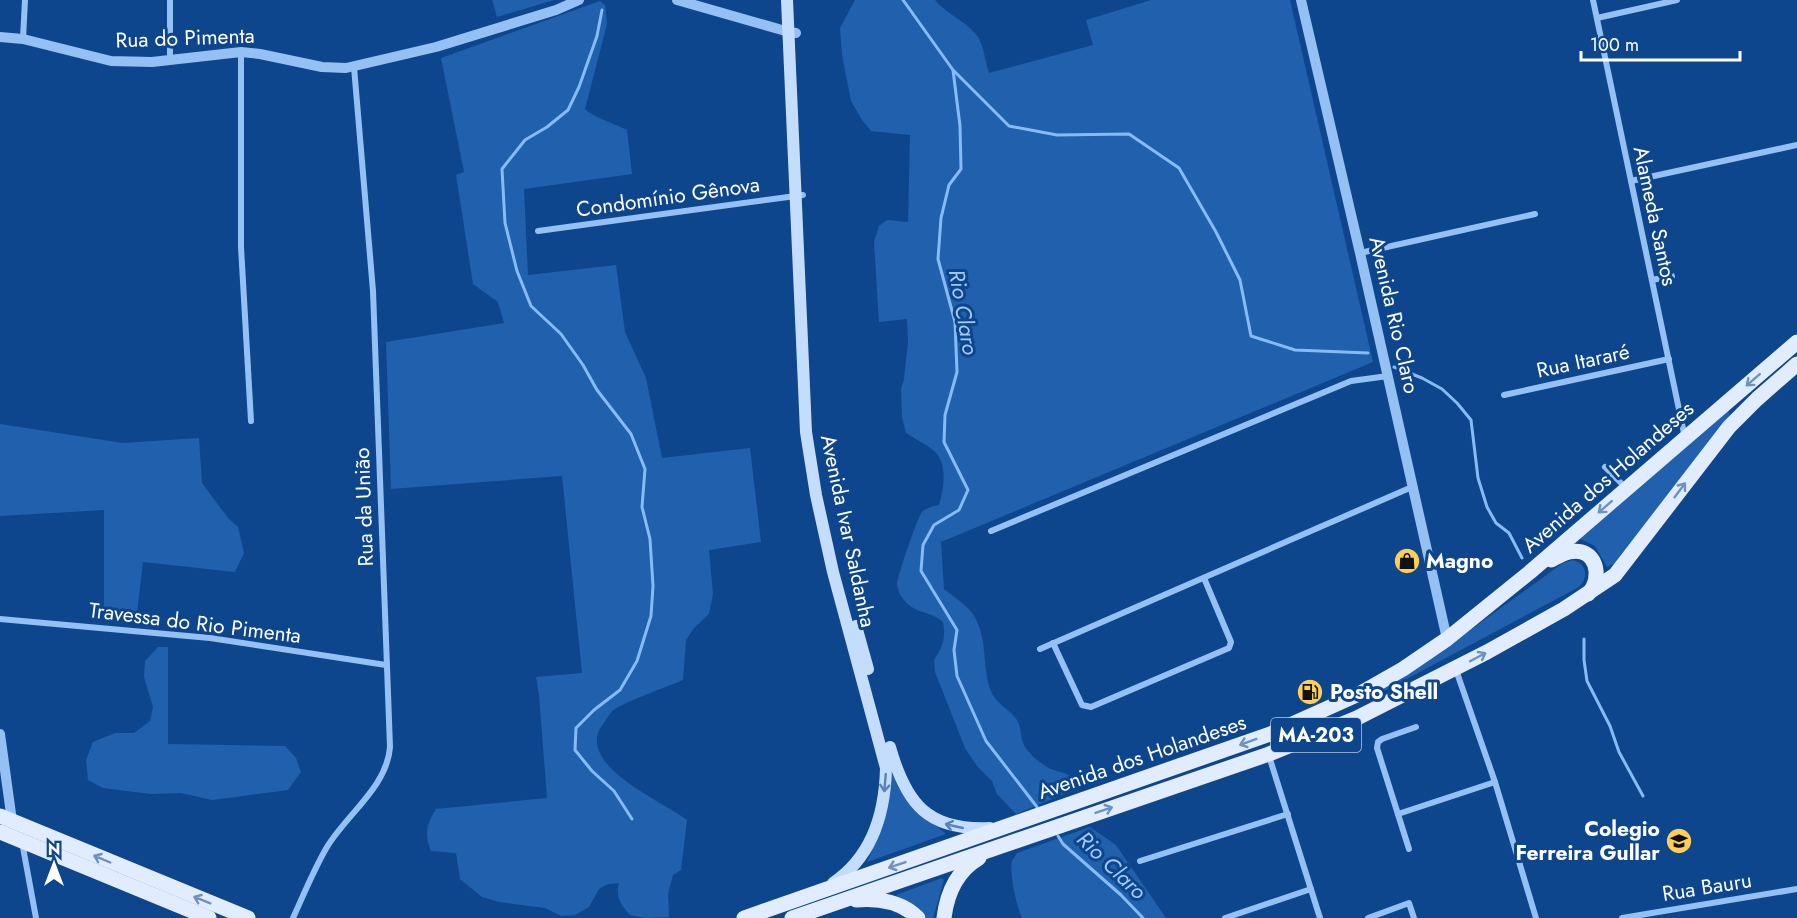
<svg xmlns="http://www.w3.org/2000/svg" width="1797" height="918" font-family="Jost,sans-serif">
<style>
.green{fill:#2060ad}
.lines{fill:none;stroke-linecap:round;stroke-linejoin:round}
.stream{stroke:#86bbf7;stroke-width:3}
.minor{stroke:#95c0f3;stroke-width:6}
.tertiary{stroke:#95c0f3;stroke-width:10}
.secondary{stroke:#c4ddfd;stroke-width:12}
.primary{stroke:#e1edff;stroke-width:15}
.oneway{stroke:#6d91c0}
.oneway2{stroke:#5782ba}
.labels{text-anchor:middle;dominant-baseline:central;stroke-width:6;stroke-linejoin:round;paint-order:stroke}
.shield{fill:#0e468d;stroke:#b7c8dd;stroke-width:1.5}
.shield-label{font-size:20px;font-weight:bold;fill:#fff}
.street-label{font-size:21px;fill:#fff;stroke:#0e468d}
.poi-label{font-size:21px;font-weight:bold;fill:#fff;stroke:#0e468d;text-anchor:start}
.water-label{font-size:22px;font-style:italic;fill:#a1cafb;stroke:#0e468d}
</style>
<rect width="100%" height="100%" fill="#0e468d"/>
<!-- green -->
<g class="green">
<polygon points="492,0 554,0 497,17"/>
<path d="M 855,0 L 935,0 C 947,15 967,21 978,37 C 984,46 985,62 989,73 L 1093,45 L 1086,20 L 1151,0 L 1290,0 L 1373,362 L 941,542 L 944,589 C 953,596 965,604 972,613 C 988,635 982,665 990,689 C 996,705 1008,707 1017,720 C 1022,728 1020,739 1025,747 C 1030,755 1040,763 1049,768 C 1063,775 1071,769 1076,789 L 1016,814 L 997,794 L 992,781 L 977,766 L 965,748 L 935,672 L 934,660 C 943,647 946,638 943,622 C 930,610 913,615 901,596 C 899,593 897,587 897,583 C 898,575 917,518 922,512 C 926,508 933,506 939,505 C 944,490 948,462 934,451 C 926,444 915,439 906,433 L 902,417 L 901,389 L 904,379 L 908,342 L 907,319 L 879,322 L 874,242 L 879,226 L 887,220 L 908,222 L 910,135 L 871,131 L 862,120 L 851,101 L 842,55 L 840,28 Z"/>
<path d="M 600,1 L 605,5 L 607,24 L 585,109 C 591,116 617,125 627,130 L 632,174 L 524,189 L 528,275 L 616,265 L 625,332 L 646,378 L 662,458 L 750,448 L 761,542 L 709,550 L 713,594 L 709,614 L 694,628 L 686,640 L 683,680 C 664,688 632,699 615,709 C 610,712 607,719 603,724 C 573,764 662,801 687,820 L 681,870 L 673,875 L 668,894 L 669,917 L 646,918 L 630,915 C 621,905 615,897 619,883 L 608,884 L 599,889 L 589,907 L 575,915 L 561,916 L 545,908 L 499,902 L 482,897 L 460,879 L 456,853 L 431,851 C 424,835 427,823 436,809 L 547,798 L 539,695 L 536,677 L 582,673 L 562,476 L 391,489 L 386,342 L 504,323 L 498,302 L 473,284 L 456,175 L 464,172 L 441,58 Z"/>
<polygon points="1728,410 1730,415 1614,564 1607,567 1595,546 1580,539"/>
<polygon points="0,424 123,443 199,438 202,483 228,518 238,527 244,553 235,572 143,562 136,621 104,618 104,510 0,516"/>
<path d="M 1573,560 C 1587,564 1589,577 1579,587 L 1373,697 L 1380,690 L 1426,662 L 1563,563 Z"/>
<polygon points="158,647 168,647 168,744 285,746 296,758 301,772 288,790 212,800 181,793 151,794 103,788 88,780 86,760 93,742 115,733 134,733 150,721 153,707 144,677 145,661"/>
<polygon points="892,772 898,787 911,805 946,834 867,862 880,832"/>
<path d="M 1090,827 L 1116,845 L 1166,918 L 1022,918 C 1017,908 1009,873 1012,861 C 1013,858 1016,856 1017,853 Z"/>
<polygon points="942,878 944,880 933,918 926,918 920,909 896,895"/>
</g>
<g class="lines">
<!-- stream -->
<g class="stream">
<polyline points="903,0 953,70 960,126 961,169 949,185 941,218 938,259 955,322 957,372 945,415 944,442 968,490 959,510 934,525 923,545 921,571 957,630 954,650 957,676 986,741 1037,807"/>
<polyline points="602,10 597,36 579,87 568,110 547,127 525,140 502,169 505,223 517,271 531,306 561,334 583,365 597,390 631,434 645,469 642,507 650,539 653,586 651,616 637,661 620,690 594,710 576,728 575,750 592,771 614,791 632,819"/>
<polyline points="953,70 1009,126 1057,135 1129,134 1179,168 1216,232 1240,280 1251,336 1295,350 1368,353"/>
<polyline points="1394,367 1422,378 1442,389 1457,403 1471,420 1478,478 1487,507 1496,523 1509,533 1522,558"/>
<polyline points="1584,639 1584,660 1587,681 1610,726 1619,752 1643,796"/>
<polyline points="1058,836 1063,844 1121,895 1143,918"/>
</g>
<!-- minor -->
<g class="minor">
<polyline points="1593,0 1685,438"/>
<polyline points="1597,18 1677,0"/>
<polyline points="23,39 25,0"/>
<polyline points="241,52 241,247 251,421"/>
<polyline points="170,60 170,0"/>
<polyline points="1631,181 1797,145"/>
<polyline points="538,231 803,195"/>
<polyline points="1360,253 1535,214"/>
<polyline points="1652,280 1672,276"/>
<polyline points="1504,395 1669,359"/>
<polyline points="1605,467 1626,488"/>
<polyline points="991,531 1351,381 1388,376"/>
<polyline points="0,619 210,638 386,665"/>
<polyline points="1053,643 1082,705 1091,707 1229,648 1231,642 1204,578"/>
<polyline points="1040,649 1412,487"/>
<polyline points="1456,670 1495,782 1536,918"/>
<polyline points="1269,756 1320,918"/>
<polyline points="1398,814 1495,782"/>
<polyline points="22,842 36,918"/>
<polyline points="1409,849 1377,748 1378,742 1382,739 1416,727"/>
<polyline points="1140,861 1288,814"/>
<path d="M 293,918 C 304,894 314,869 327,847 C 347,814 387,787 390,747 L 373,291 L 354,67"/>
<polyline points="1225,918 1311,889"/>
<polyline points="1368,918 1409,903 1414,918"/>
<polyline points="1622,918 1797,889"/>
</g>
<!-- tertiary -->
<g class="tertiary">
<polyline points="677,0 789,32 796,33"/>
<polyline points="1301,0 1360,253 1447,639"/>
<polyline points="0,37 23,39 111,61 152,62 241,52 260,54 322,67 346,68 436,47 556,10 579,0"/>
<polyline points="0,734 12,821"/>
</g>
<!-- secondary -->
<g class="secondary">
<path d="M 787,0 L 806,432 L 816,495 L 833,572 L 886,768 C 885,813 872,857 833,883"/>
<polyline points="856,626 868,669"/>
<path d="M 890,747 C 906,804 928,831 990,828"/>
</g>
<!-- primary -->
<g class="primary">
<path d="M 1551,560 C 1557,557 1563,553 1569,552 C 1596,546 1604,577 1588,594"/>
<polyline points="0,816 248,918"/>
<polyline points="0,832 209,918"/>
<path d="M 856,900 C 879,898 901,901 918,918"/>
<polyline points="744,918 1270,734 1359,694 1403,669 1447,639 1530,572 1797,342"/>
<polyline points="792,918 1269,754 1357,718 1487,652 1564,609 1615,575 1729,427 1757,399 1797,364"/>
<path d="M 944,918 C 947,893 957,871 979,858"/>
</g>
</g>
<!-- one-way arrows -->
<defs><path id="oneway-shaft" d="M-6 0H5M1.5-3L5.5 0L1.5 3" fill="none" stroke-width="1.6" stroke-linecap="round" stroke-linejoin="round" transform="scale(1.5)"/></defs>
<g class="oneway">
<use href="#oneway-shaft" transform="translate(1753 380) rotate(139)"/>
<use href="#oneway-shaft" transform="translate(1680 490) rotate(-53)"/>
<use href="#oneway-shaft" transform="translate(1605 507) rotate(139)"/>
<use href="#oneway-shaft" transform="translate(1478 657) rotate(-28)"/>
<use href="#oneway-shaft" transform="translate(1248 742) rotate(160)"/>
<use href="#oneway-shaft" transform="translate(1104 810) rotate(-19)"/>
<use href="#oneway-shaft" transform="translate(102 859) rotate(-157)"/>
<use href="#oneway-shaft" transform="translate(897 865) rotate(161)"/>
<use href="#oneway-shaft" transform="translate(202 900) rotate(-158)"/>
</g>
<g class="oneway2">
<use href="#oneway-shaft" transform="translate(885 783) rotate(95)"/>
<use href="#oneway-shaft" transform="translate(954 826) rotate(-167)"/>
</g>
<!-- icons -->
<defs>
<g id="shop-disc" transform="scale(1.35)"><circle r="9.5" fill="#ffce57" stroke="#0e468d"/><path d="M-5-2.5h2.3a2.7 3.5 0 0 1 5.4 0H5L5.5 6h-11ZM-1.5-2.5h3a1.5 2.3 0 0 0-3 0Z" fill="#111"/></g>
<g id="fuel-disc" transform="scale(1.35)"><circle r="9.5" fill="#ffce57" stroke="#0e468d"/><path d="M-5.5-6h7V0h2V4h1.3V-2.5L3-4.5l.8-.8L6-3V5H2.5V1h-1V6h-7ZM-4.2-4.7v3.2H.2V-4.7Z" fill="#111"/></g>
<g id="school-disc" transform="scale(1.35)"><circle r="9.5" fill="#ffce57" stroke="#0e468d"/><path d="M0-5L7-2L0 1L-7-2ZM-4 1L0 2.5L4 1V4Q0 6-4 4Z" fill="#111"/></g>
</defs>
<g fill-rule="evenodd">
<use href="#shop-disc" x="1407" y="561"/>
<use href="#fuel-disc" x="1310" y="692"/>
<use href="#school-disc" x="1679" y="841"/>
</g>
<g class="labels">
<!-- shield labels -->
<rect class="shield" x="1271" y="718" width="90" height="34" rx="4.5"/>
<g class="shield-label">
<text x="1316" y="735">MA-203</text>
</g>
<!-- street labels -->
<g class="street-label">
<text transform="translate(185 38) rotate(-2)">Rua do Pimenta</text>
<text transform="translate(668 197) rotate(-8)">Condomínio Gênova</text>
<text transform="translate(1655 216) rotate(78)">Alameda Santos</text>
<text transform="translate(1394 315) rotate(77)">Avenida Rio Claro</text>
<text transform="translate(1583 361) rotate(-12)">Rua Itararé</text>
<text transform="translate(1608 477) rotate(-41)">Avenida dos Holandeses</text>
<text transform="translate(364 507) rotate(-92)">Rua da União</text>
<text transform="translate(848 531) rotate(78)">Avenida Ivar Saldanha</text>
<text transform="translate(195 623) rotate(7)">Travessa do Rio Pimenta</text>
<text transform="translate(1142 757) rotate(-19)">Avenida dos Holandeses</text>
<text transform="translate(1707 887) rotate(-9)">Rua Bauru</text>
</g>
<!-- poi labels -->
<g class="poi-label">
<text x="1426" y="561">Magno</text>
<text x="1330" y="692">Posto Shell</text>
<text x="1660" y="829" text-anchor="end">Colegio<tspan x="1660" dy="24">Ferreira Gullar</tspan></text>
</g>
<!-- water labels -->
<g class="water-label">
<text transform="translate(964 312) rotate(80)">Rio Claro</text>
<text transform="translate(1112 865) rotate(44)">Rio Claro</text>
</g>
</g>
<!-- north arrow -->
<g transform="translate(54 864)" stroke="#0e468d" stroke-width="4.5" paint-order="stroke">
<path d="M0-4.5L10 22L0 15L-10 22Z" fill="#ffffff"/>
<text y="-9" font-size="16" font-weight="bold" text-anchor="middle" fill="#ffffff">N</text>
</g>
<!-- scale -->
<path d="M1581 51v9h159v-9" fill="none" stroke="#ffffff" stroke-width="3"/>
<text x="1590" y="51" font-size="18" fill="#ffffff" stroke="#0e468d" stroke-width="4.5" paint-order="stroke">100 m</text>
</svg>
